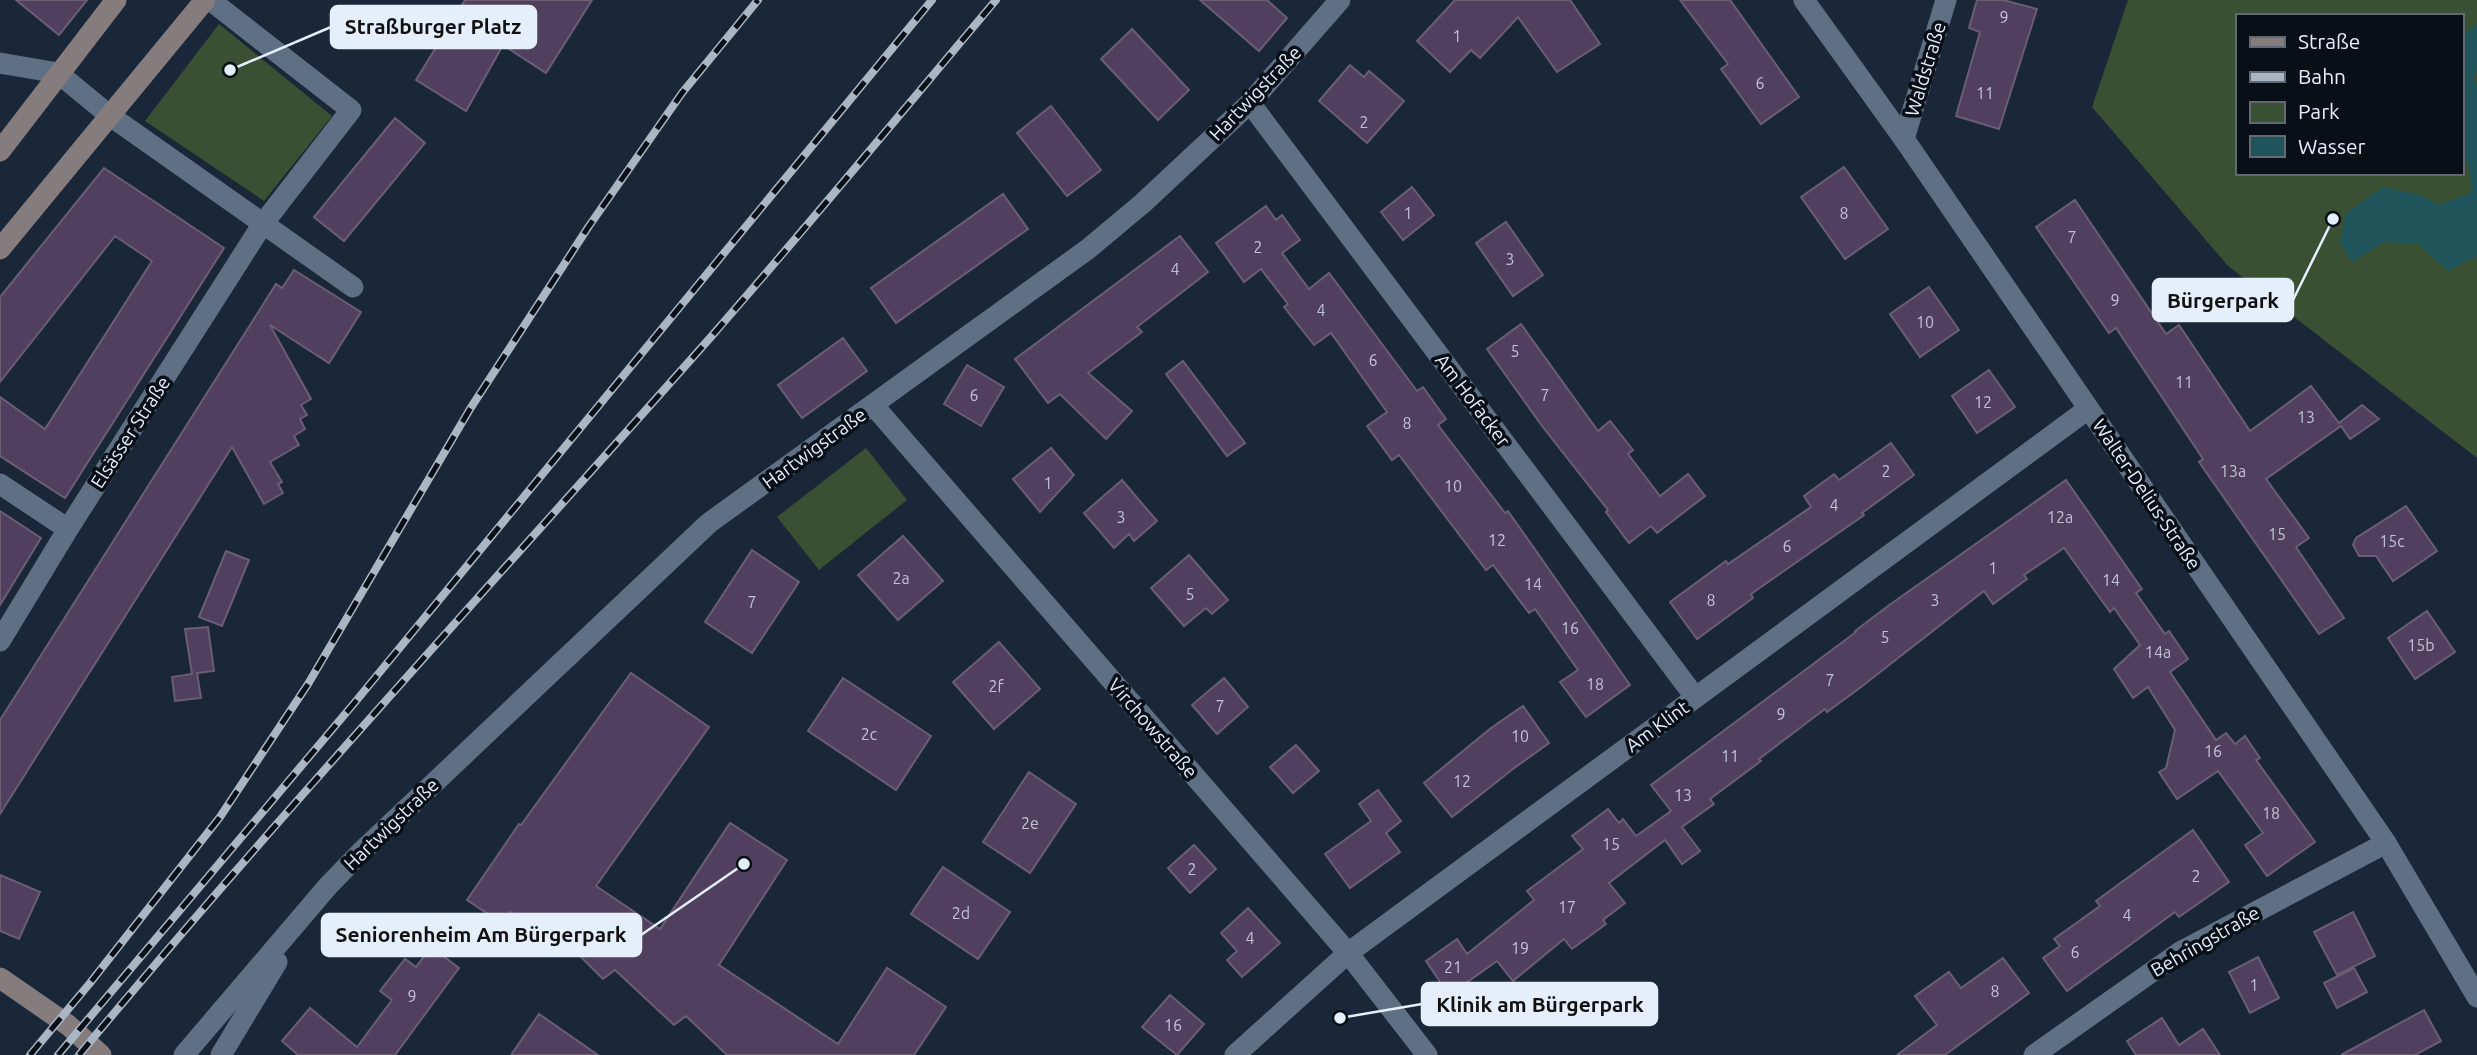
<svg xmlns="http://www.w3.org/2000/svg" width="2477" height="1055" font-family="Ubuntu,sans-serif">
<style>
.green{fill:#3a5033;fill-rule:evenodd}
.water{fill:#1f555a}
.building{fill:#513f5f;stroke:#6a5d74;stroke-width:2}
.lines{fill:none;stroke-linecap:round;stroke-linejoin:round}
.street{stroke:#5f7085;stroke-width:21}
.secondary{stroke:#857c7e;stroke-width:21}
.rail-casing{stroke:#abb6c4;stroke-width:8}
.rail{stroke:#090f17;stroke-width:5;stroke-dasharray:16;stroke-linecap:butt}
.labels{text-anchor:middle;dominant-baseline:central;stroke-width:7;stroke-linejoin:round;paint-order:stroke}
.number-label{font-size:16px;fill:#c0c3d4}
.street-label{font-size:19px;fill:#e5effb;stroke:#090f17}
.leader{fill:none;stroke:#e5effb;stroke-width:2.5}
.callout-dot{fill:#e5effb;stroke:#090f17;stroke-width:2.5}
.callout{fill:#e5effb;stroke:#e5effb;stroke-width:2.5}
.callout-label{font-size:21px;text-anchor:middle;font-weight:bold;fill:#111}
</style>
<rect width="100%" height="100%" fill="#192738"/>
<!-- green -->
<g class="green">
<path d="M 2128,0 L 2477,0 L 2477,458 L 2228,266 L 2092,107 ZM 2237,16 L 2461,16 L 2461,173 L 2237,173 Z"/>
<polygon points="219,24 332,116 264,201 145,121"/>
<polygon points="866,448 907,500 819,570 777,517"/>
</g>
<!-- water -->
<polygon class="water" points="2477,23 2477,72 2473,76 2477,86 2477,256 2448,271 2418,244 2384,242 2352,262 2340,243 2346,213 2383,187 2421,195 2438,205 2472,192 2469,168 2461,144 2461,38"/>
<!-- building -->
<g class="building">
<polygon points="16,0 87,0 59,35"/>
<polygon points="465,0 592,0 546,73 503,45 466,111 416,80"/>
<polygon points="1200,0 1267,0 1287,18 1259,51"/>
<polygon points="1455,0 1570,0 1600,44 1557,72 1518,17 1480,58 1471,50 1450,72 1417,41"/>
<polygon points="1680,0 1730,0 1799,97 1761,124 1721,69 1728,64"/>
<polygon points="1977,0 2003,0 2037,9 1999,129 1956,116 1980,32 1969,28"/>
<polygon points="1132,29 1189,90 1158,120 1101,59"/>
<polygon points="1350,65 1364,77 1369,71 1404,101 1367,143 1319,101"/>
<polygon points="1051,106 1101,170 1067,196 1017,133"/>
<polygon points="395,118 425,143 344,241 314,217"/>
<polygon points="1844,167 1888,229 1845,259 1801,197"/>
<polygon points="104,168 224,248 65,498 0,456 0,397 45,429 152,261 115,236 0,382 0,297"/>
<polygon points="1412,187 1434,215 1403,240 1381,212"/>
<polygon points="1003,194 1028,229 896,323 871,288"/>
<polygon points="2075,200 2166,334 2179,325 2250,431 2311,386 2339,423 2362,405 2379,419 2350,439 2341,426 2266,479 2309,538 2296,547 2344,618 2319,634 2199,462 2203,459 2116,328 2109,333 2036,227"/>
<polygon points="1266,206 1276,220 1282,215 1300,240 1282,253 1309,289 1329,273 1417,391 1423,387 1446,419 1438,425 1505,513 1508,511 1630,685 1586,717 1560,682 1578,670 1535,609 1529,613 1493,565 1486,570 1399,455 1392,460 1367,426 1387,412 1331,333 1314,345 1284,307 1288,304 1261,269 1244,282 1216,243"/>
<polygon points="1506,222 1543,275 1513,296 1476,243"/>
<polygon points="1180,236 1208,272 1137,327 1142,332 1088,373 1132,411 1106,439 1060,394 1048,403 1015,359"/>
<polygon points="294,270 361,312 329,363 270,325 311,399 301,405 307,415 300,419 305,429 294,436 299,445 270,462 282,482 278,484 283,493 264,504 232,447 0,814 0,720 276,284 282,288"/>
<polygon points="1929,287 1959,330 1920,357 1890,314"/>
<polygon points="1521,324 1598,431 1610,421 1633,450 1628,454 1660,496 1688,474 1705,496 1657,533 1651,526 1629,543 1606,512 1608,510 1542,426 1487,349"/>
<polygon points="843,338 867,371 802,418 778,385"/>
<polygon points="1183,361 1245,443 1227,456 1166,374"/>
<polygon points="967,365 1004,387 981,426 944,404"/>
<polygon points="1989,370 2015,407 1977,433 1952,396"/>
<polygon points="1891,443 1914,475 1862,513 1864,515 1751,594 1753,598 1697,639 1670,602 1726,561 1728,564 1811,507 1804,496 1834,474 1839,480"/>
<polygon points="1051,448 1074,475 1040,512 1013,479"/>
<polygon points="1122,480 1157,521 1134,541 1129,534 1114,548 1084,513"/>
<polygon points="2066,480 2142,589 2136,593 2165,634 2169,631 2188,659 2170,672 2216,740 2226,733 2235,744 2245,736 2260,758 2256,760 2315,842 2267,876 2245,845 2263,833 2218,771 2177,799 2159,772 2166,768 2175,730 2148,687 2133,698 2114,669 2140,645 2114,608 2110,612 2064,548 2024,575 2027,579 1993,604 1984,591 1861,687 1827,712 1825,709 1759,759 1761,761 1710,799 1714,804 1682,827 1700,851 1682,864 1665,840 1609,883 1625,903 1603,920 1606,924 1572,949 1564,939 1513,981 1497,961 1449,995 1426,961 1457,939 1467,954 1534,900 1527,891 1583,849 1572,836 1608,809 1619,823 1623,819 1636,836 1671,811 1651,785 1856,632 1855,631 1888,606"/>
<polygon points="2406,506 2437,551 2393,581 2376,556 2359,556 2353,545 2356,538"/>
<polygon points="0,511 41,538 0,605"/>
<polygon points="903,536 943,581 898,620 858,575"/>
<polygon points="752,550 799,582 752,653 705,622"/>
<polygon points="226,551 249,560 222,626 199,617"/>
<polygon points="1189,555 1228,600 1212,614 1206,608 1184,626 1151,588"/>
<polygon points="2427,611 2455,652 2415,679 2388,638"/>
<polygon points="208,627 214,671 197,673 201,698 175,701 172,677 192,674 185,629"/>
<polygon points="999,642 1040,689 994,729 953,682"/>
<polygon points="631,673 709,727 596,886 660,929 730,823 787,860 719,965 838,1044 887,968 946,1007 914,1055 727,1055 686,1016 674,1025 615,970 603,979 545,921 538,931 510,912 503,924 467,900 519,824 521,825"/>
<polygon points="843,678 931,736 896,790 808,731"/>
<polygon points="1224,678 1248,707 1217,734 1192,705"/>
<polygon points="1523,706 1549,743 1513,769 1452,817 1424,783 1491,728"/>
<polygon points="1296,745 1319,771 1293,793 1270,767"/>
<polygon points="1029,772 1076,804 1030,873 983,842"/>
<polygon points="1378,790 1401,821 1386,833 1400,852 1350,888 1325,854 1371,821 1359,804"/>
<polygon points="2193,830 2229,882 2179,917 2175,912 2067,991 2043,958 2060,946 2054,939 2100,906 2096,901"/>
<polygon points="1194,845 1216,869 1190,893 1168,868"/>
<polygon points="943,867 1010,912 978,959 911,914"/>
<polygon points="0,875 40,892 19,939 0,931"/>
<polygon points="1248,908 1280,943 1242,977 1227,960 1237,951 1221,933"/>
<polygon points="2353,912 2375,956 2337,975 2314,932"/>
<polygon points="431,947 459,968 395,1055 298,1055 282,1041 310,1008 357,1047 392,1000 380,991 405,959 416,967"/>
<polygon points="2258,957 2279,998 2250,1013 2229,972"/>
<polygon points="2003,958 2029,993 1945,1055 1897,1055 1937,1025 1915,996 1949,972 1961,988"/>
<polygon points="2354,968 2367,992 2337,1008 2324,983"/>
<polygon points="1170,995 1204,1024 1177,1055 1142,1027"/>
<polygon points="2424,1010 2441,1041 2415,1055 2341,1055"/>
<polygon points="539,1014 598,1055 511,1055"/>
<polygon points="2162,1018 2179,1045 2203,1029 2220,1055 2136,1055 2127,1041"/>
</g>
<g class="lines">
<!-- street -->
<g class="street">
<polyline points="1804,0 1904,139 2386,843 2477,997"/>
<polyline points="0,63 58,73 109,115 353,287"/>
<polyline points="1250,103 1695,697"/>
<polyline points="1904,139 1946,0"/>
<polyline points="873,405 1348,953 1427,1055"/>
<polyline points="0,484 68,529"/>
<polyline points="0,641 68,529 262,225 351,110 210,0"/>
<polyline points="184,1055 328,886 360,853 709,523 1088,249 1143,203 1250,103 1340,0"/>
<polyline points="221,1055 277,962"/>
<polyline points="1235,1055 1348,953 2088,409"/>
<polyline points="2034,1055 2180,952 2386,843"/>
</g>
<!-- secondary -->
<g class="secondary">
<polyline points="0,151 116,0"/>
<polyline points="0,249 205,0"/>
<polyline points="0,978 68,1025 101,1055"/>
</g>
<!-- rail casing -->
<g class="rail-casing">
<g id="rail">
<polyline points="30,1055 90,983 220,817 308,684 470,409 589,226 682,93 758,0"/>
<polyline points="58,1055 356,701 932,0"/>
<path d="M 79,1055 C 283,810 499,576 710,338 C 807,227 901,113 996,0"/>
</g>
</g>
<!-- rail -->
<use href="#rail" class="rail"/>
</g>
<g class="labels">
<!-- number labels -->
<g class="number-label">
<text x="2004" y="17">9</text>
<text x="1457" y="36">1</text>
<text x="1760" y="83">6</text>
<text x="1985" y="93">11</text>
<text x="1364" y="122">2</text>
<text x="1408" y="213">1</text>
<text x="1844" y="213">8</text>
<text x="2072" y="237">7</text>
<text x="1258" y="247">2</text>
<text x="1510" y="259">3</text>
<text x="1175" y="269">4</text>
<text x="2115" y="300">9</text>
<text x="1321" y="310">4</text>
<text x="1925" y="322">10</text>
<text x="1515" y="351">5</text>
<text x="1373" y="360">6</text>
<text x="2184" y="382">11</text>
<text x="974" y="395">6</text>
<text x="1545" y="395">7</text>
<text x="1983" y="402">12</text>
<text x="2306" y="417">13</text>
<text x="1407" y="423">8</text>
<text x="1886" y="471">2</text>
<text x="2233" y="471">13a</text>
<text x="1048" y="483">1</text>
<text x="1453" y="486">10</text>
<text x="1834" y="505">4</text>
<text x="1121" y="517">3</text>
<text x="2060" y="517">12a</text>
<text x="2277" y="534">15</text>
<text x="1497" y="540">12</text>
<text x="2392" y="541">15c</text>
<text x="1787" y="546">6</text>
<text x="1993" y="568">1</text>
<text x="901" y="578">2a</text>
<text x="2111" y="580">14</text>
<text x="1533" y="584">14</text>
<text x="1190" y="594">5</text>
<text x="1711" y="600">8</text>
<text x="1935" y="600">3</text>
<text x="752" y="602">7</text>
<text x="1570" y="628">16</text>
<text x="1885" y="637">5</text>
<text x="2421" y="645">15b</text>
<text x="2158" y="652">14a</text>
<text x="1830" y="680">7</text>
<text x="1595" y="684">18</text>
<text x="996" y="686">2f</text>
<text x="1220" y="706">7</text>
<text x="1781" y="714">9</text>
<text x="869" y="734">2c</text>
<text x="1520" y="736">10</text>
<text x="2213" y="751">16</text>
<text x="1730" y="756">11</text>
<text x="1462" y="781">12</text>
<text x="1683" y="795">13</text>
<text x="2271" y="813">18</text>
<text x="1030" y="823">2e</text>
<text x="1611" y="844">15</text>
<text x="1192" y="869">2</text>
<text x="2196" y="876">2</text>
<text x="1567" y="907">17</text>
<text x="961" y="913">2d</text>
<text x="2127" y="915">4</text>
<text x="1250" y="938">4</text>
<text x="1520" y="948">19</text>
<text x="2075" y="952">6</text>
<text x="1453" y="967">21</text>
<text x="2254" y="985">1</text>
<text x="1995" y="991">8</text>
<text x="412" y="996">9</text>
<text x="1173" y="1025">16</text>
</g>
<!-- street labels -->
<g class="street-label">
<text transform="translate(1925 69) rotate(-73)">Waldstraße</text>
<text transform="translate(1255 93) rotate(-46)">Hartwigstraße</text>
<text transform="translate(1473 400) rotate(53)">Am Hofacker</text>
<text transform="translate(130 432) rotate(-57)">Elsässer Straße</text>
<text transform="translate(814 448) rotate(-36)">Hartwigstraße</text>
<text transform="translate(2147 494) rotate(56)">Walter-Delius-Straße</text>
<text transform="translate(1657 726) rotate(-36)">Am Klint</text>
<text transform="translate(1153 728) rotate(49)">Virchowstraße</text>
<text transform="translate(391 824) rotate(-44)">Hartwigstraße</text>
<text transform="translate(2205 941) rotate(-30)">Behringstraße</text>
</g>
</g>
<!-- callouts -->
<path class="leader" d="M230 70L331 27M2333 219L2293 300M744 864L641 935M1340 1018L1422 1004"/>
<g class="callout-dot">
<circle cx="230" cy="70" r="7"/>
<circle cx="2333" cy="219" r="7"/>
<circle cx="744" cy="864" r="7"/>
<circle cx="1340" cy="1018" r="7"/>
</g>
<g class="callout">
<rect x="331" y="6" width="205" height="42" rx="7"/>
<rect x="2153" y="279" width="140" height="42" rx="7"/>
<rect x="322" y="914" width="319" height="42" rx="7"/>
<rect x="1422" y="983" width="235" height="42" rx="7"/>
</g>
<g class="callout-label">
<text x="433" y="34">Straßburger Platz</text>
<text x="2223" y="308">Bürgerpark</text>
<text x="481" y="942">Seniorenheim Am Bürgerpark</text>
<text x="1540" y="1012">Klinik am Bürgerpark</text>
</g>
<!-- legend -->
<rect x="2236" y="14" width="228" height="161" fill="#090f17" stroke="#616972" stroke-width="2"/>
<rect x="2250" y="37" width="35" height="10" fill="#857c7e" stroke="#616972" stroke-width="2"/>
<text x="2298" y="49" font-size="21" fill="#e5effb">Straße</text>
<rect x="2250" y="72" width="35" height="10" fill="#abb6c4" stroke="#616972" stroke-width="2"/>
<text x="2298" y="84" font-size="21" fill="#e5effb">Bahn</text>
<rect x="2250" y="102" width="35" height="21" fill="#3a5033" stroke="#616972" stroke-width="2"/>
<text x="2298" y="119" font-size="21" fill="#e5effb">Park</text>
<rect x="2250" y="136" width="35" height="21" fill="#1f555a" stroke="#616972" stroke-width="2"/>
<text x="2298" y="154" font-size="21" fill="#e5effb">Wasser</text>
</svg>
